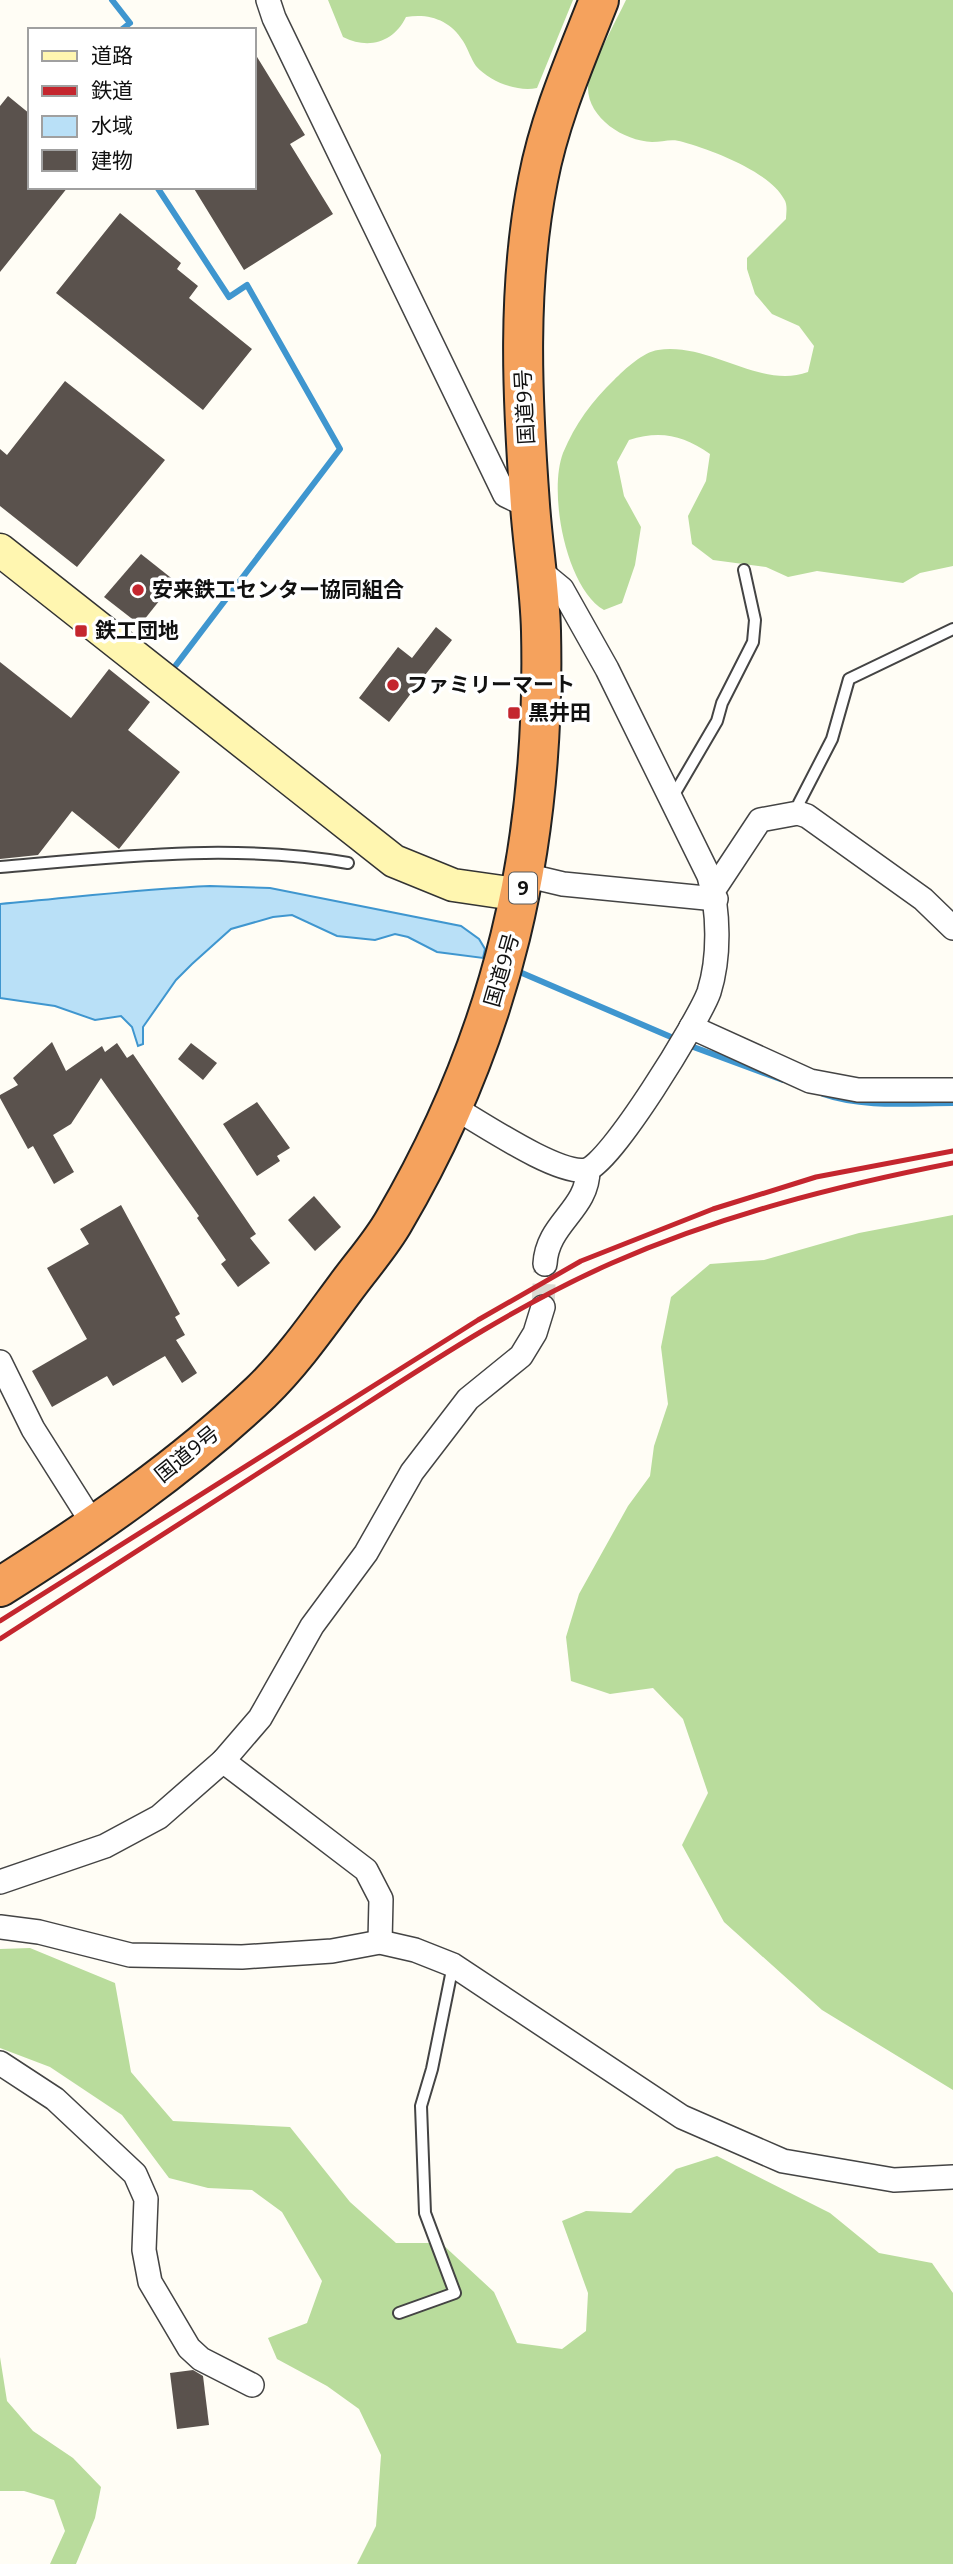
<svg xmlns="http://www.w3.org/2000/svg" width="953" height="2564" font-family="Bitter,'Noto Sans JP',serif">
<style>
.forest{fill:#b9dc9c}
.water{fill:#b9e0f7;stroke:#3f96cf;stroke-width:2}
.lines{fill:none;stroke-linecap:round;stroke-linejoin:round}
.stream{stroke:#3f96cf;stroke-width:6}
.building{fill:#5a524d}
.street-tunnel{stroke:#dbdad3;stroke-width:23;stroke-dasharray:23 11;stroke-linecap:butt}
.lane-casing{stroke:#444;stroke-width:14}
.street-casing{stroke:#444;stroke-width:26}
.secondary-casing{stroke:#333;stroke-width:35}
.highway-casing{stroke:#222;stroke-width:42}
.lane{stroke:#fff;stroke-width:10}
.street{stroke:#fff;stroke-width:23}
.secondary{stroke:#fff6b0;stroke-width:32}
.highway{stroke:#f5a25d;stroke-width:38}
.rail{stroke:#c4262e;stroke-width:5}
.poi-dot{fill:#c4262e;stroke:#fff;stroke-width:2.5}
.labels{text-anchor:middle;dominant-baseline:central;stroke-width:7;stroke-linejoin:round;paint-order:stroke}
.shield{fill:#fff;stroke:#585858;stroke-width:2}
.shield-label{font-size:19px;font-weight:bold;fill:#111}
.street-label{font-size:21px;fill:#111;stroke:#fff}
.poi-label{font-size:21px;font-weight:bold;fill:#111;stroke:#fff;text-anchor:start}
</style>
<rect width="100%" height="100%" fill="#fffdf5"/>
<!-- forest -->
<g class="forest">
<path d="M 328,0 L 573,0 L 537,88 C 517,92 490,82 476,66 C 471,59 468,49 463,41 C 450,20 429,13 406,17 C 394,42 369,50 343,37 Z"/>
<path d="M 626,0 L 953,0 L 953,566 L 920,573 L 903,583 L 817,571 L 788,577 L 766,567 L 713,560 L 692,544 L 688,516 L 706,481 L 710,454 C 683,435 660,430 629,440 L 617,462 L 624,496 L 641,527 L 635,565 L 622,603 L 604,610 C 566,588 548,493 563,453 C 575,424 592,401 614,380 C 625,369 643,352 658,350 C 710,342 761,390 808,372 L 814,346 L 799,326 L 772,314 L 755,294 L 747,269 L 747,258 L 786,219 C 786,213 788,205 784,199 C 770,172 712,150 683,142 C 672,138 663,142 652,142 C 624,141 588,118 588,88 C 587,74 618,17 626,0 Z"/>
<polygon points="953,1215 953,2090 822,2010 724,1922 682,1845 708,1793 683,1719 653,1688 610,1694 571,1681 566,1637 579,1594 628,1506 650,1476 654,1446 668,1404 661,1347 671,1297 710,1264 764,1260 859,1233"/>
<polygon points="30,1948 115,1983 131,2072 173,2121 290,2127 350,2202 396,2243 441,2243 494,2292 517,2343 562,2349 586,2331 588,2293 562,2221 586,2211 631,2213 676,2169 717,2156 830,2213 879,2253 932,2263 953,2293 953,2564 357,2564 376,2526 381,2455 359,2409 327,2386 277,2359 268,2338 307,2323 322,2281 282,2212 252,2190 208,2188 169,2178 122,2115 50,2067 0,2048 0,1949"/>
<polygon points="0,2357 7,2401 33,2431 73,2458 101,2487 95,2518 76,2564 50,2564 65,2531 54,2500 24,2491 0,2491"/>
</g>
<!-- water -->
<path class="water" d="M 210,886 L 270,888 L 461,926 L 479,939 L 485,949 L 483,958 L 437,952 L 408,937 L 395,934 L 375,940 L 337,936 L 292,915 L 273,917 L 231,929 L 192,964 L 176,980 L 143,1027 L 143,1044 L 138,1046 L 132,1027 L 121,1016 L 95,1020 L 55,1006 L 0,998 L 0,904 C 70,898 140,889 210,886 Z"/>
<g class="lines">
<!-- stream -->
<g class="stream">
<polyline points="112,0 130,23 121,30"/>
<polyline points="157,187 229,297 247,285 340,449 176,665"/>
<polyline points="515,970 678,1040"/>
<polyline points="688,1045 783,1080"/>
<path d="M 823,1094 C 863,1108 911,1103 953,1103"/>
</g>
</g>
<!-- building -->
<g class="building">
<polygon points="254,52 305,135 290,144 333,214 244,270 193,187 254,187"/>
<polygon points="8,96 30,114 30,187 68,187 0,272 0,106"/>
<polygon points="120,213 181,263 177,269 198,286 189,298 252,349 203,410 56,293"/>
<polygon points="65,381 165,460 77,567 0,506 0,449 7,455"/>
<polygon points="141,554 175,581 140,625 104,597"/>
<polygon points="436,627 452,640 389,722 359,698 398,647 412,658"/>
<polygon points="0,662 71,718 109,669 150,702 128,730 180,772 119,849 72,811 38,855 0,859"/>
<polygon points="52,1042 66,1071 102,1046 105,1052 117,1043 127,1058 133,1054 256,1234 250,1238 270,1263 238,1287 221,1264 226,1260 197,1218 199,1216 101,1078 71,1124 53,1135 74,1172 54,1184 33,1146 28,1149 0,1098 0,1095 18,1085 13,1078"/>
<polygon points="191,1043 217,1063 203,1080 178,1059"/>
<polygon points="257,1102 290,1148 277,1156 280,1161 257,1176 223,1124"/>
<polygon points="314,1196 341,1227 315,1251 288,1220"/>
<polygon points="121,1205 180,1314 175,1317 185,1335 176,1340 197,1373 182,1383 165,1356 113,1386 107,1376 52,1407 32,1371 87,1339 47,1268 89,1244 80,1229"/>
<polygon points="193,2370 203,2376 209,2425 177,2429 170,2373"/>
</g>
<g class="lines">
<!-- street-tunnel -->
<polyline class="street-tunnel" points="543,1307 545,1264"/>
<!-- lane casing -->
<g class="lane-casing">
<g id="lane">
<polyline points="672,798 717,721 722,703 753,642 755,620 744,570"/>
<polyline points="798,813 799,803 832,739 849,679 953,629"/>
<path d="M 0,867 C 115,857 233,843 348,863"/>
<polyline points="399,2313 455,2293 425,2213 421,2106 432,2069 453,1965"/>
</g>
</g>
<!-- street casing -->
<g class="street-casing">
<g id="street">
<polyline points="268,0 274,18 505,495 530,507"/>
<polyline points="525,875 563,884 716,899"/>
<polyline points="713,891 760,820 798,813 807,816 923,899 953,928"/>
<polyline points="691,1027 810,1081 858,1090 953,1090"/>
<path d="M 453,1107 C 480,1122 557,1175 586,1170 C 609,1167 700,1018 709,992 C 720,957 719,910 709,876 L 607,669 L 562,589 L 545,575 L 537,573"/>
<path d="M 545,1264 C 547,1223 588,1210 588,1170"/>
<polyline points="0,1362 33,1429 95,1527"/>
<polyline points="223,1761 366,1870 381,1899 380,1942"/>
<polyline points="0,1882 105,1846 159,1817 223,1761 260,1718 312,1626 366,1553 412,1472 468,1399 521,1356 535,1333 543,1307"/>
<polyline points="0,1927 39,1932 130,1955 242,1957 332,1951 380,1942 415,1950 453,1965 682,2117 783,2161 894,2180 953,2177"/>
<polyline points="0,2063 55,2099 135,2174 146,2199 144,2250 150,2282 189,2348 201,2359 252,2385"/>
</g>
</g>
<!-- secondary casing -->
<g class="secondary-casing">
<polyline id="secondary" points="0,550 394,861 453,885 522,895"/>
</g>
<!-- highway casing -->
<g class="highway-casing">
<path id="highway" d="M 0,1587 C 92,1529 182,1467 261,1392 C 293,1361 320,1322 346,1287 C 362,1265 381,1244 394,1221 C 503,1035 546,845 541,631 C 540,589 533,547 530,505 C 522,397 517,286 538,180 C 550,117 576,59 599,0"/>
</g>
<!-- lane -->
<use href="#lane" class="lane"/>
<!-- street -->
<use href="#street" class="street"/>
<!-- secondary -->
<use href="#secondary" class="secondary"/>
<!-- highway -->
<use href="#highway" class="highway"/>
<!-- rail -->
<g class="rail">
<polyline points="0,1621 478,1320 581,1261 713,1209 816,1177 953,1151"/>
<path d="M 0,1639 C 109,1569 218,1499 327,1429 C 419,1370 512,1307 612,1263 C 722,1215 836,1186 953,1163"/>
</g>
</g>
<!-- markers -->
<g class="poi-dot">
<circle cx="138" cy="590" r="7"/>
<rect x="74" y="624" width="14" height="14" rx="3.5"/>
<circle cx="393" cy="685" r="7"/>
<rect x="507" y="706" width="14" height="14" rx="3.5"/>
</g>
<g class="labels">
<!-- shield labels -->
<rect class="shield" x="509" y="872.5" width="28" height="31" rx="5"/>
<g class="shield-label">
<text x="523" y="888">9</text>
</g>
<!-- street labels -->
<g class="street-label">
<text transform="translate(525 407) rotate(-93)">国道9号</text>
<text transform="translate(502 970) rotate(-74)">国道9号</text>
<text transform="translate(187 1454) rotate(-39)">国道9号</text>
</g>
<!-- poi labels -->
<g class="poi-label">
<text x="152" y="590">安来鉄工センター協同組合</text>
<text x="95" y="631">鉄工団地</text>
<text x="407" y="685">ファミリーマート</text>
<text x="528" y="713">黒井田</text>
</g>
</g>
<!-- legend -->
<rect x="28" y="28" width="228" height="161" fill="#ffffff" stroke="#a0a0a0" stroke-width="2"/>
<rect x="42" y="51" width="35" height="10" fill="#fff6b0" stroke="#a0a0a0" stroke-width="2"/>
<text x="91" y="63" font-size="21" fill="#111111">道路</text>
<rect x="42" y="86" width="35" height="10" fill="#c4262e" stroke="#a0a0a0" stroke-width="2"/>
<text x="91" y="98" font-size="21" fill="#111111">鉄道</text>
<rect x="42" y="116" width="35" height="21" fill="#b9e0f7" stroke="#a0a0a0" stroke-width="2"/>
<text x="91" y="133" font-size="21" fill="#111111">水域</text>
<rect x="42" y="150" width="35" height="21" fill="#5a524d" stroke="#a0a0a0" stroke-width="2"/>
<text x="91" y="168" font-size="21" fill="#111111">建物</text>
</svg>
